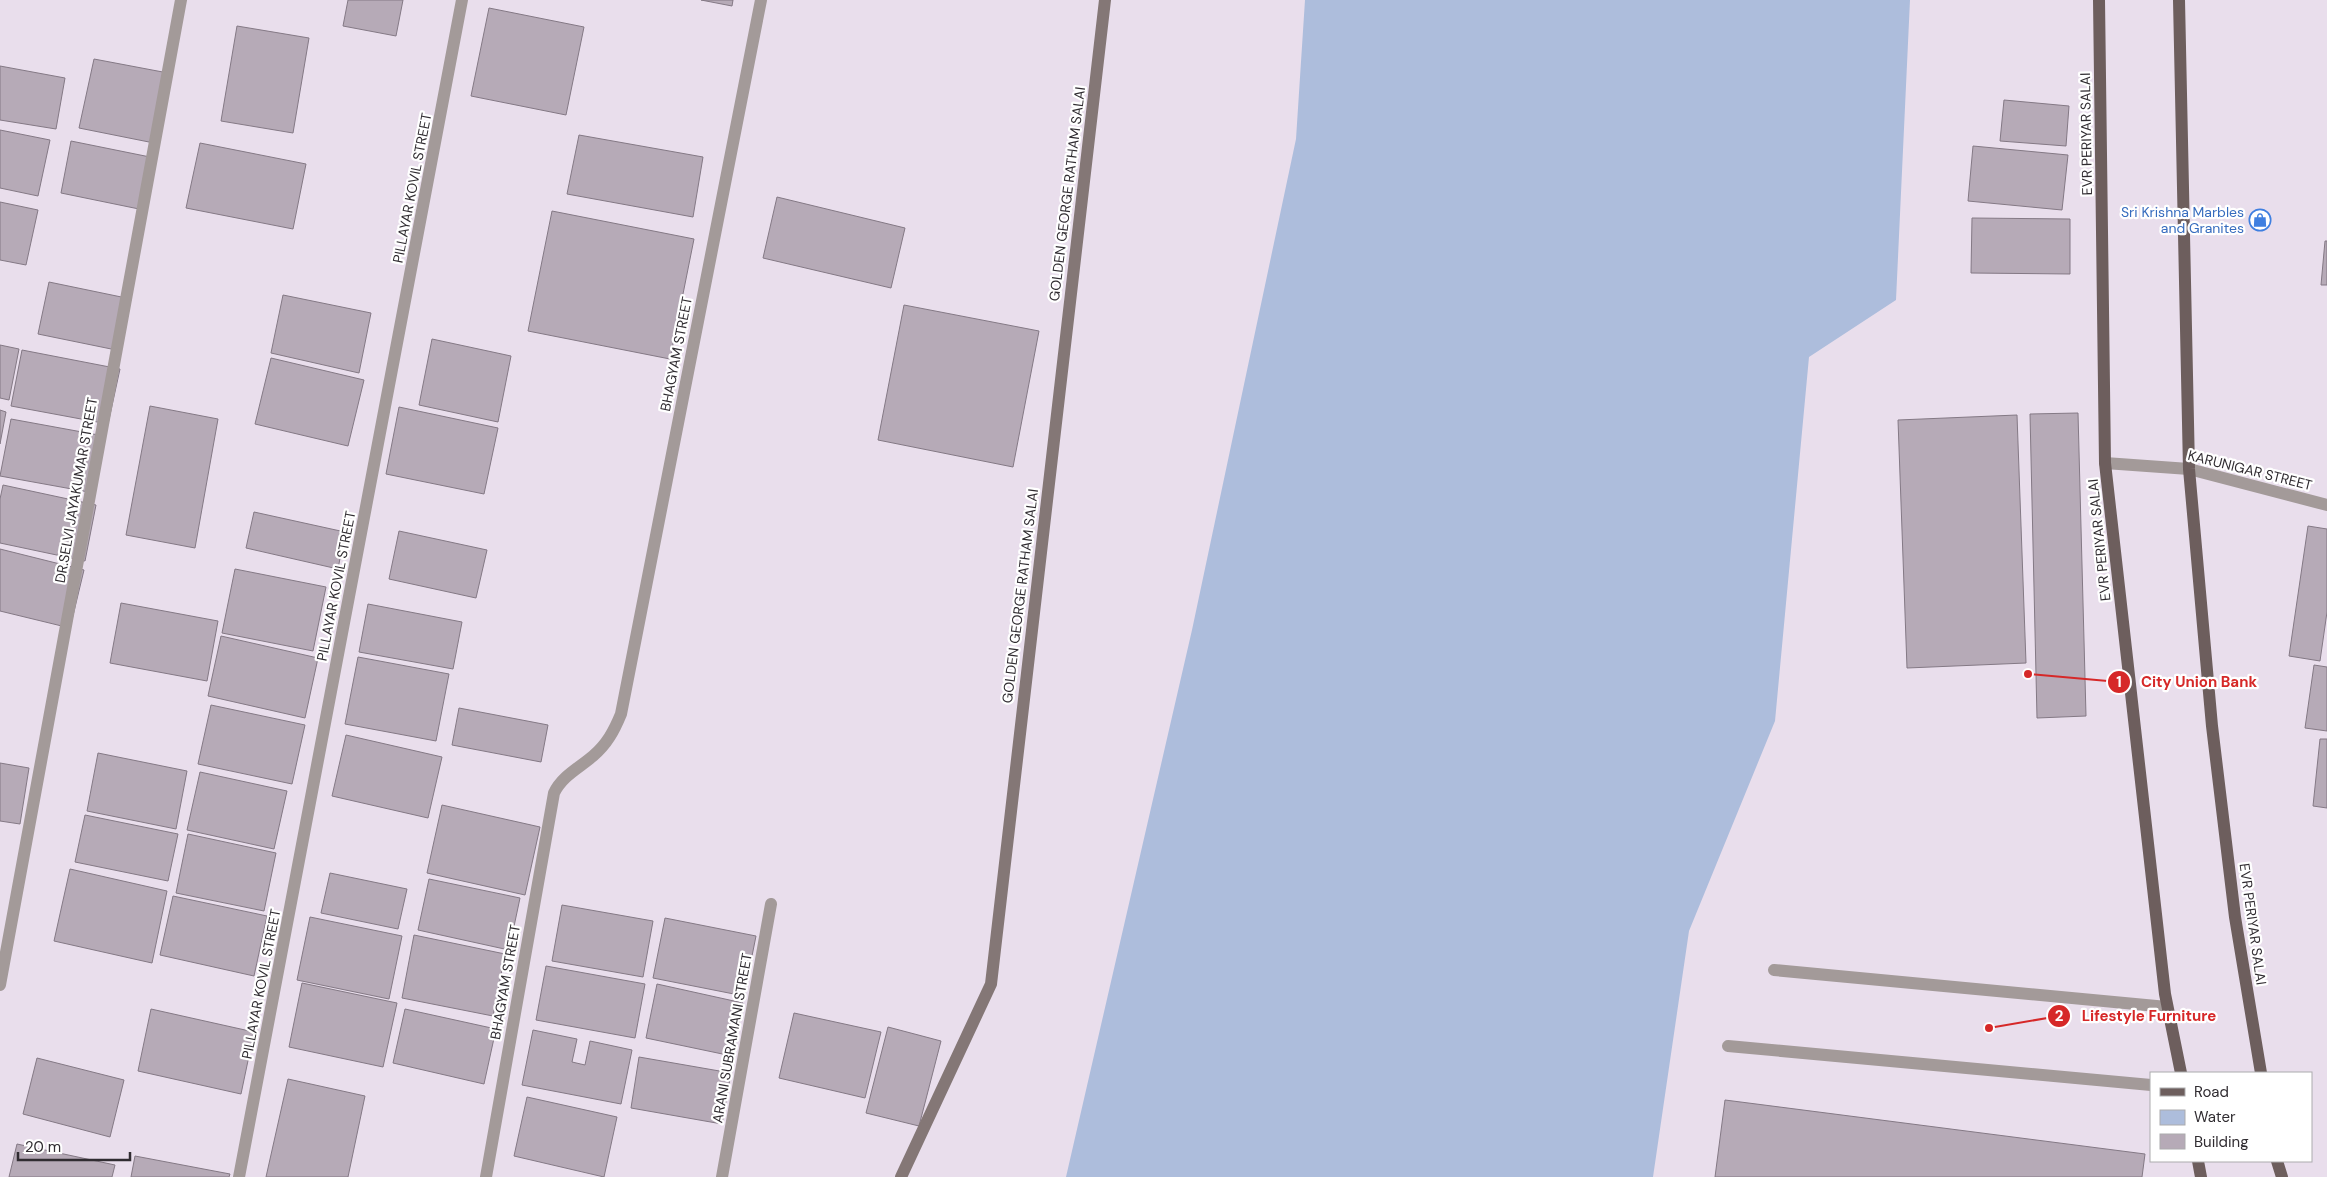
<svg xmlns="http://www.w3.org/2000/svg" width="2327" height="1177" font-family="'DM Sans',sans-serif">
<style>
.water{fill:#adbddc}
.building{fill:#b6aab7;stroke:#847985}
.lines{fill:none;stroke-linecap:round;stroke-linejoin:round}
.lane{stroke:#a39a99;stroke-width:12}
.street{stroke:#a39a99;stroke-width:12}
.secondary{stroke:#847776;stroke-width:12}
.primary{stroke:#6d5e5d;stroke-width:12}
.labels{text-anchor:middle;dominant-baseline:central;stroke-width:4.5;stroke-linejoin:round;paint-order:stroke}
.street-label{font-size:14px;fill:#302c31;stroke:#fff}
.shop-label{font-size:14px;fill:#366cbe;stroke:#fff;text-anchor:end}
.leader{fill:none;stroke:#d62828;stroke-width:2}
.callout-dot{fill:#d62828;stroke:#fff;stroke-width:2}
.mark-label{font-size:15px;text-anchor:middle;font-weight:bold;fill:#fff}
.callout-label{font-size:15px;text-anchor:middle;font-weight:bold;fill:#d62828;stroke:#fff;stroke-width:4.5;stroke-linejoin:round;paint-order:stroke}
</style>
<rect width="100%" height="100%" fill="#e9deec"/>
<!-- water -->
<polygon class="water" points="1305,0 1910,0 1896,300 1809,357 1775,721 1689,931 1653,1177 1066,1177 1192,630 1296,139"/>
<!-- building -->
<g class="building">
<polygon points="348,0 403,0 396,36 343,26"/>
<polygon points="701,0 733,0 732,6"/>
<polygon points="489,8 584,27 566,115 471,96"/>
<polygon points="237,26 309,38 293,133 221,121"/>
<polygon points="94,59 168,73 154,143 79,128"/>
<polygon points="0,66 65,78 56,129 0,120"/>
<polygon points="2004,100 2069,106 2066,146 2000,141"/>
<polygon points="0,130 50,140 38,196 0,188"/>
<polygon points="579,135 703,157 693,217 567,194"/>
<polygon points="71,141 150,157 139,209 61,193"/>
<polygon points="200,143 306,164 293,229 186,208"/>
<polygon points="1973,146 2068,155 2062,210 1968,201"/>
<polygon points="777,197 905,228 891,288 763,258"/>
<polygon points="0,202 38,210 26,265 0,260"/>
<polygon points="552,211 694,239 670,359 528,331"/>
<polygon points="1972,218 2070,219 2070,274 1971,273"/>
<polygon points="2325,241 2327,241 2327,285 2321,285"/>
<polygon points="49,282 131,299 121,351 38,334"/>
<polygon points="283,295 371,313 359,373 271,353"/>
<polygon points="904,305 1039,331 1013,467 878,440"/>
<polygon points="432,339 511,356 498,422 419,405"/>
<polygon points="0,345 19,349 9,400 0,398"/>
<polygon points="22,350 120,369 108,424 11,406"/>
<polygon points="271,358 364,380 348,446 255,424"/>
<polygon points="150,406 218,419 195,548 126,535"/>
<polygon points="399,407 498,428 484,494 386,474"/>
<polygon points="0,410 6,412 0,444"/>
<polygon points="2078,413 2086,716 2037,718 2030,414"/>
<polygon points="2017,415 2026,663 1907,668 1898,420"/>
<polygon points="11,419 104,436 94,493 0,476"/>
<polygon points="3,485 96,505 85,561 0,543 0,499"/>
<polygon points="254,512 345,532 338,569 246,548"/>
<polygon points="2308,526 2327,529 2327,612 2320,661 2289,656"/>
<polygon points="399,531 487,550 476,598 389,579"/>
<polygon points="0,549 84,570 70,628 0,611"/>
<polygon points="235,569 326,587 313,651 222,633"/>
<polygon points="121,603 218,621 207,681 110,663"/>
<polygon points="368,604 462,622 453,669 359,652"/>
<polygon points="221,636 318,658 305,718 208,696"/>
<polygon points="358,657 449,674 436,741 345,724"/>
<polygon points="2314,665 2327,667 2327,731 2305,728"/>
<polygon points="211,705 305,725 292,784 198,764"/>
<polygon points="459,708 548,725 541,762 452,745"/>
<polygon points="346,735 442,757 428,818 332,796"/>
<polygon points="2320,739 2327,739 2327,808 2313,806"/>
<polygon points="98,753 187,771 176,829 87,811"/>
<polygon points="0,763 29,768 20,824 0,821"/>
<polygon points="200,772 287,791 274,849 187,830"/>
<polygon points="442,805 540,827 525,895 427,873"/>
<polygon points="85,815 178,834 168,881 75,862"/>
<polygon points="188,834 276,853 264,911 176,893"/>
<polygon points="70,869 167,891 152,963 54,941"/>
<polygon points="330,873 407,889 398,929 321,913"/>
<polygon points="429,879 520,898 509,950 418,930"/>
<polygon points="173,896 267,916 254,976 160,955"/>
<polygon points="562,905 653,921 643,977 552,961"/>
<polygon points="310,917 402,936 389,999 297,980"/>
<polygon points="665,918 756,936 744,996 653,978"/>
<polygon points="414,935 505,954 493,1016 402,998"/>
<polygon points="546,966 645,984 635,1038 536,1020"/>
<polygon points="302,983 397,1003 383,1067 289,1047"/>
<polygon points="657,984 743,1003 732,1056 646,1038"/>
<polygon points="151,1009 254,1032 241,1094 138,1071"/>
<polygon points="405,1009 496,1029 484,1084 393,1063"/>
<polygon points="794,1013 881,1032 865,1098 779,1078"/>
<polygon points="888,1027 941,1041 919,1126 866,1113"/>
<polygon points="533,1030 577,1039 572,1062 585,1065 590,1041 632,1050 621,1104 522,1085"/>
<polygon points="639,1057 731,1073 722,1124 631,1108"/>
<polygon points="37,1058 124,1080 110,1137 23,1114"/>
<polygon points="288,1079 365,1096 348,1177 266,1177"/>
<polygon points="527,1097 617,1117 604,1177 514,1156"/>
<polygon points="1725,1100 2145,1154 2142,1177 1715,1177"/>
<polygon points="17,1144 115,1165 112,1177 9,1177"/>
<polygon points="135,1156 230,1174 229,1177 131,1177"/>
</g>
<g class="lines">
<!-- lane -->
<g class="lane">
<polyline points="1774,970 2167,1007"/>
<polyline points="1728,1046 2151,1085"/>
</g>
<!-- street -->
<g class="street">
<polyline points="2105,463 2189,469 2327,505"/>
<polyline points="0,985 181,0"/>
<polyline points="239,1177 462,0"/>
<path d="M 486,1177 L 554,793 C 562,776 579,768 593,756 C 607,744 614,731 621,714 L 761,0"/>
<polyline points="722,1177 771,904"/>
</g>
<!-- secondary -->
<polyline class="secondary" points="901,1177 991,984 1105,0"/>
<!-- primary -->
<g class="primary">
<polyline points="2099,0 2105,463 2165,994 2181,1073"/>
<polyline points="2179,0 2189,469 2212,726 2235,917 2261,1073"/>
<polyline points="2198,1161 2201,1177"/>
<polyline points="2277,1161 2282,1177"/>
</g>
</g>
<!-- icons -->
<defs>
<g id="shop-ring" transform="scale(1.125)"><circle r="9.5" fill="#fff" stroke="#3f7fe0" stroke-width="1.5"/><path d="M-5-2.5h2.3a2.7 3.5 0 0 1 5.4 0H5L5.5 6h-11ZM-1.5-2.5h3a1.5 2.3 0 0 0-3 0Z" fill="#3f7fe0"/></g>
</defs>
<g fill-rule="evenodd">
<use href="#shop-ring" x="2260" y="220"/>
</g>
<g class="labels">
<!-- street labels -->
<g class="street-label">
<text transform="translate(2086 134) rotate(-91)">EVR PERIYAR SALAI</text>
<text transform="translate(412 188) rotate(-79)">PILLAYAR KOVIL STREET</text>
<text transform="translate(1067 194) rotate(-83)">GOLDEN GEORGE RATHAM SALAI</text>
<text transform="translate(676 354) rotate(-79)">BHAGYAM STREET</text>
<text transform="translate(2250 470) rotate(14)">KARUNIGAR STREET</text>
<text transform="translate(76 490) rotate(-80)">DR.SELVI JAYAKUMAR STREET</text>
<text transform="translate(2099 540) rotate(-96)">EVR PERIYAR SALAI</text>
<text transform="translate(336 586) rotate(-79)">PILLAYAR KOVIL STREET</text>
<text transform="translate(1020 596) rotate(-83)">GOLDEN GEORGE RATHAM SALAI</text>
<text transform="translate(2253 924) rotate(82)">EVR PERIYAR SALAI</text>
<text transform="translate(505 982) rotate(-80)">BHAGYAM STREET</text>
<text transform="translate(261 984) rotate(-79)">PILLAYAR KOVIL STREET</text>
<text transform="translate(732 1038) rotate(-80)">ARANI SUBRAMANI STREET</text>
</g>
<!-- shop labels -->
<g class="shop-label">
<text x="2244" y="212">Sri Krishna Marbles<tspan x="2244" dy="16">and Granites</tspan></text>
</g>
</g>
<!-- callouts -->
<path class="leader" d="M2028 674L2119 682M1989 1028L2059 1016"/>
<g class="callout-dot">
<circle cx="2028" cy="674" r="5"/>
<circle cx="1989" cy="1028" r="5"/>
<circle cx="2119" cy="682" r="12"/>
<circle cx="2059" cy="1016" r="12"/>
</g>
<g class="mark-label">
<text x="2119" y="687">1</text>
<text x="2059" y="1021">2</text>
</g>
<g class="callout-label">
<text x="2199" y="687">City Union Bank</text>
<text x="2149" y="1021">Lifestyle Furniture</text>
</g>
<!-- legend -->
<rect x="2150" y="1072" width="162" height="90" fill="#ffffff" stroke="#acabad"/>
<rect x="2160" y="1088" width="25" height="8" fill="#6d5e5d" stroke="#acabad"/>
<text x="2194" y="1097" font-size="15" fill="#302c31">Road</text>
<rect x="2160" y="1110" width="25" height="15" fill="#adbddc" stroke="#acabad"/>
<text x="2194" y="1122" font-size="15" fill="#302c31">Water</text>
<rect x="2160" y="1134" width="25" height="15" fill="#b6aab7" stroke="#acabad"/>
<text x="2194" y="1147" font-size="15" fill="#302c31">Building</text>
<!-- scale -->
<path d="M18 1152v8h112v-8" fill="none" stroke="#302c31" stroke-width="2.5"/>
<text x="25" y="1152" font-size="15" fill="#302c31" stroke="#ffffff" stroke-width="4" paint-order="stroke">20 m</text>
</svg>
